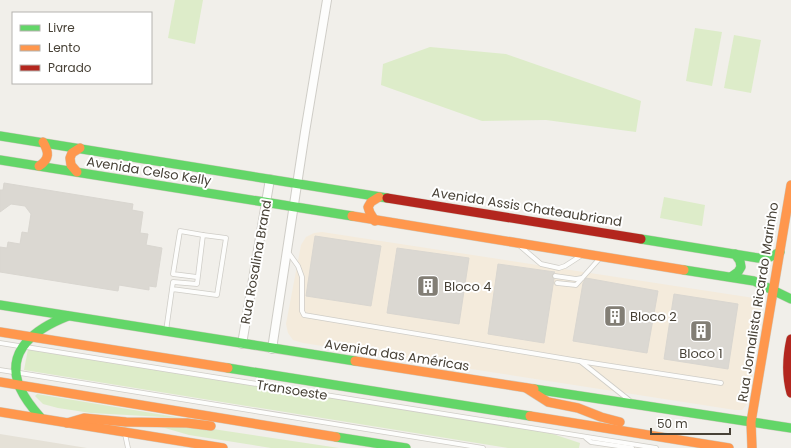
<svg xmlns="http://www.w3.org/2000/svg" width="791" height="448" font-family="Poppins,sans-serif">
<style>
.residential{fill:#e5e1d7}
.commercial{fill:#f4ebdc}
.green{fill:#ddecc9}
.building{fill:#dbd8d2;stroke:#d9d6d0}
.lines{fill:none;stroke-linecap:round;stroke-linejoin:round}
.lane-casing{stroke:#cfcdc7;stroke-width:5.5}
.street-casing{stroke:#cfcdc7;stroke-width:10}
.fast-casing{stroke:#d0ccc1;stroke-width:10}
.slow-casing{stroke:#d0ccc1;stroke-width:10}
.jam-casing{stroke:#d0ccc1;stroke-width:10}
.lane{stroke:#fdfdfc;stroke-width:4}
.street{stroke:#fdfdfc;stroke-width:8}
.fast{stroke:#63d668;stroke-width:9}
.slow{stroke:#ff974d;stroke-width:9}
.jam{stroke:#b3261e;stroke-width:9}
.labels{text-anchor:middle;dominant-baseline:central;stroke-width:4;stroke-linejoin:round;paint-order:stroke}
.street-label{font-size:13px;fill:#474136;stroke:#fff}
.poi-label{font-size:13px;fill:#474136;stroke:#fff;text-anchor:start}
</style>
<rect width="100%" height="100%" fill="#f1efea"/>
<!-- residential -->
<polygon class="residential" points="0,434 87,448 0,448"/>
<!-- commercial -->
<polygon class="commercial" points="322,232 754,298 759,303 761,309 749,395 747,404 742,410 735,410 303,343 293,340 288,333 286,324 301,245 306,237 314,233"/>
<!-- green -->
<g class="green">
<polygon points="175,0 203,0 195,44 168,38"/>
<polygon points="695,28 722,32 712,86 686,81"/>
<polygon points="734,35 761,40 751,93 724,88"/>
<polygon points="430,47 506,54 641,101 636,132 546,120 482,121 381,85 383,64"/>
<polygon points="664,197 705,205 702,226 660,218"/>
<polygon points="28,349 547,432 580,443 579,448 508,448 24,370"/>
<polygon points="37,394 182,418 91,413 58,408 43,404 35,396"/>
<polygon points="158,426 193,426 339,448 271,448 189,435"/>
</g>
<!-- building -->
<g class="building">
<polygon points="4,183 133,204 132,210 143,212 140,233 148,234 146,245 162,248 156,287 149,286 149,290 119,285 118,291 0,272 0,247 7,248 8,242 20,244 22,232 28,233 31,214 25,206 11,204 0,212 0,190 3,190"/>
<polygon points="315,236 381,246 371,306 306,296"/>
<polygon points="397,248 469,258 459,324 387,313"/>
<polygon points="498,264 555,272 552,275 554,279 544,343 488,334"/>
<polygon points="586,278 658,291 647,353 573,341 583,283"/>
<polygon points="674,294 738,304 728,369 664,359"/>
</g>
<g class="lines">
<!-- lane casing -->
<g class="lane-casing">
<g id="lane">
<polyline points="520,246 541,264 559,268 565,266 582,255"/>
<polyline points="288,252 298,266 302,277 302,311 304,315 579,361 721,383"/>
<polyline points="555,276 576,279 582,278"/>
<polyline points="197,277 173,274 180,231 203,235"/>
<polyline points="557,283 576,285 600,258"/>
<polyline points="166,331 173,282 197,284 203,235 226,238 217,295 172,289"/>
<polyline points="0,343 19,346"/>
<polyline points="26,347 656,448"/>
<polyline points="580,361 629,400"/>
<polyline points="0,370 13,372"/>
<polyline points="20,373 483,448"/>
<polyline points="125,434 128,448"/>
<polyline points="586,438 591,442 632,448"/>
</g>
</g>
<!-- street casing -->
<g class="street-casing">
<g id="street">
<polyline points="242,344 270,179"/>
<polyline points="272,349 305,132 327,0"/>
</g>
</g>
<!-- fast casing -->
<g class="fast-casing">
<g id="fast">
<polyline points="0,136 387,198"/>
<polyline points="0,160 352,216"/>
<polyline points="641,239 758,258 770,257 780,252"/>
<polyline points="684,270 754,281 791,299"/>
<polyline points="731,277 738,272 741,267 740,261 735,254"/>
<polyline points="0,305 355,361"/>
<polyline points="228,368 530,416"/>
<polyline points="534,389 791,428"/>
<path d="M 41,418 C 33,409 25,399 20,388 C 4,350 37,328 68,316"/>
<polyline points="336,437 406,448"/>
</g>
</g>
<!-- slow casing -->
<g class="slow-casing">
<g id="slow">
<path d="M 39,166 C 50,159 49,152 43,142"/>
<polyline points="77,172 71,165 70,158 72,153 80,148"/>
<polyline points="352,216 684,270"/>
<polyline points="375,221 370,213 368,207 371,202 379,197"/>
<polyline points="0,332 228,368"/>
<polyline points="355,361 534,389"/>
<polyline points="0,382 336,437"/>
<polyline points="526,388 548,402 578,408 601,417 620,422"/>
<polyline points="0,412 223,448"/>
<polyline points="530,416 729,448"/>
<polyline points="67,423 84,418 126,422 187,423 211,426"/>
<polyline points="752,448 751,422 791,185"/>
</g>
</g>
<!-- jam casing -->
<g class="jam-casing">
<g id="jam">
<polyline points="387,198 641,239"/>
<path d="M 791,339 C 787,357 786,375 791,393"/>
</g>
</g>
<!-- lane -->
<use href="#lane" class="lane"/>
<!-- street -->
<use href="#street" class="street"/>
<!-- fast -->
<use href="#fast" class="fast"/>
<!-- slow -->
<use href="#slow" class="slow"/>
<!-- jam -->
<use href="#jam" class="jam"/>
</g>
<!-- icons -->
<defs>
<g id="building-square" transform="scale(1.15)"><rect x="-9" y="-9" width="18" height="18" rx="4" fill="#827e75" stroke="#fff"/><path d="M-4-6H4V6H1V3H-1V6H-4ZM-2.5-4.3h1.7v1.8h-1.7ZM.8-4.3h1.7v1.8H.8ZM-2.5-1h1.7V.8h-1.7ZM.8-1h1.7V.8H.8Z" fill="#fff"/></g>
</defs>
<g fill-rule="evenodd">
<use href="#building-square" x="428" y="286"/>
<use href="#building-square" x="615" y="316"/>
<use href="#building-square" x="701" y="331"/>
</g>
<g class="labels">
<!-- street labels -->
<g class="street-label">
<text transform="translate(149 171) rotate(9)">Avenida Celso Kelly</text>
<text transform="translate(527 207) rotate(9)">Avenida Assis Chateaubriand</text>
<text transform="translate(256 262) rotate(-80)">Rua Rosalina Brand</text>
<text transform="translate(758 302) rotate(-81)">Rua Jornalista Ricardo Marinho</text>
<text transform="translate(397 355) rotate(9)">Avenida das Américas</text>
<text transform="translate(292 390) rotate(9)">Transoeste</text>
</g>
<!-- poi labels -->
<g class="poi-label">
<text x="444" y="286">Bloco 4</text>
<text x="630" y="316">Bloco 2</text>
<text x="701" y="353" text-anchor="middle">Bloco 1</text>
</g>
</g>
<!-- legend -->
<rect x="12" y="12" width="140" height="72" fill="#ffffff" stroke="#b5b3af"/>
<rect x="20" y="25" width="20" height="6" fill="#63d668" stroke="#b5b3af"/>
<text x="48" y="32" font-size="12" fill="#474136">Livre</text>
<rect x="20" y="45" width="20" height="6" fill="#ff974d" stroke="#b5b3af"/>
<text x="48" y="52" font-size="12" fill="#474136">Lento</text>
<rect x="20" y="65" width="20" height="6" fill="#b3261e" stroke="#b5b3af"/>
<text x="48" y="72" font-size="12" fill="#474136">Parado</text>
<!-- scale -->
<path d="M651 428v6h79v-6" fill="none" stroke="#474136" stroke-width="2"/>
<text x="657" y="428" font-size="12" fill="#474136" stroke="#ffffff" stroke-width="3" paint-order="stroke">50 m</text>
</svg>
